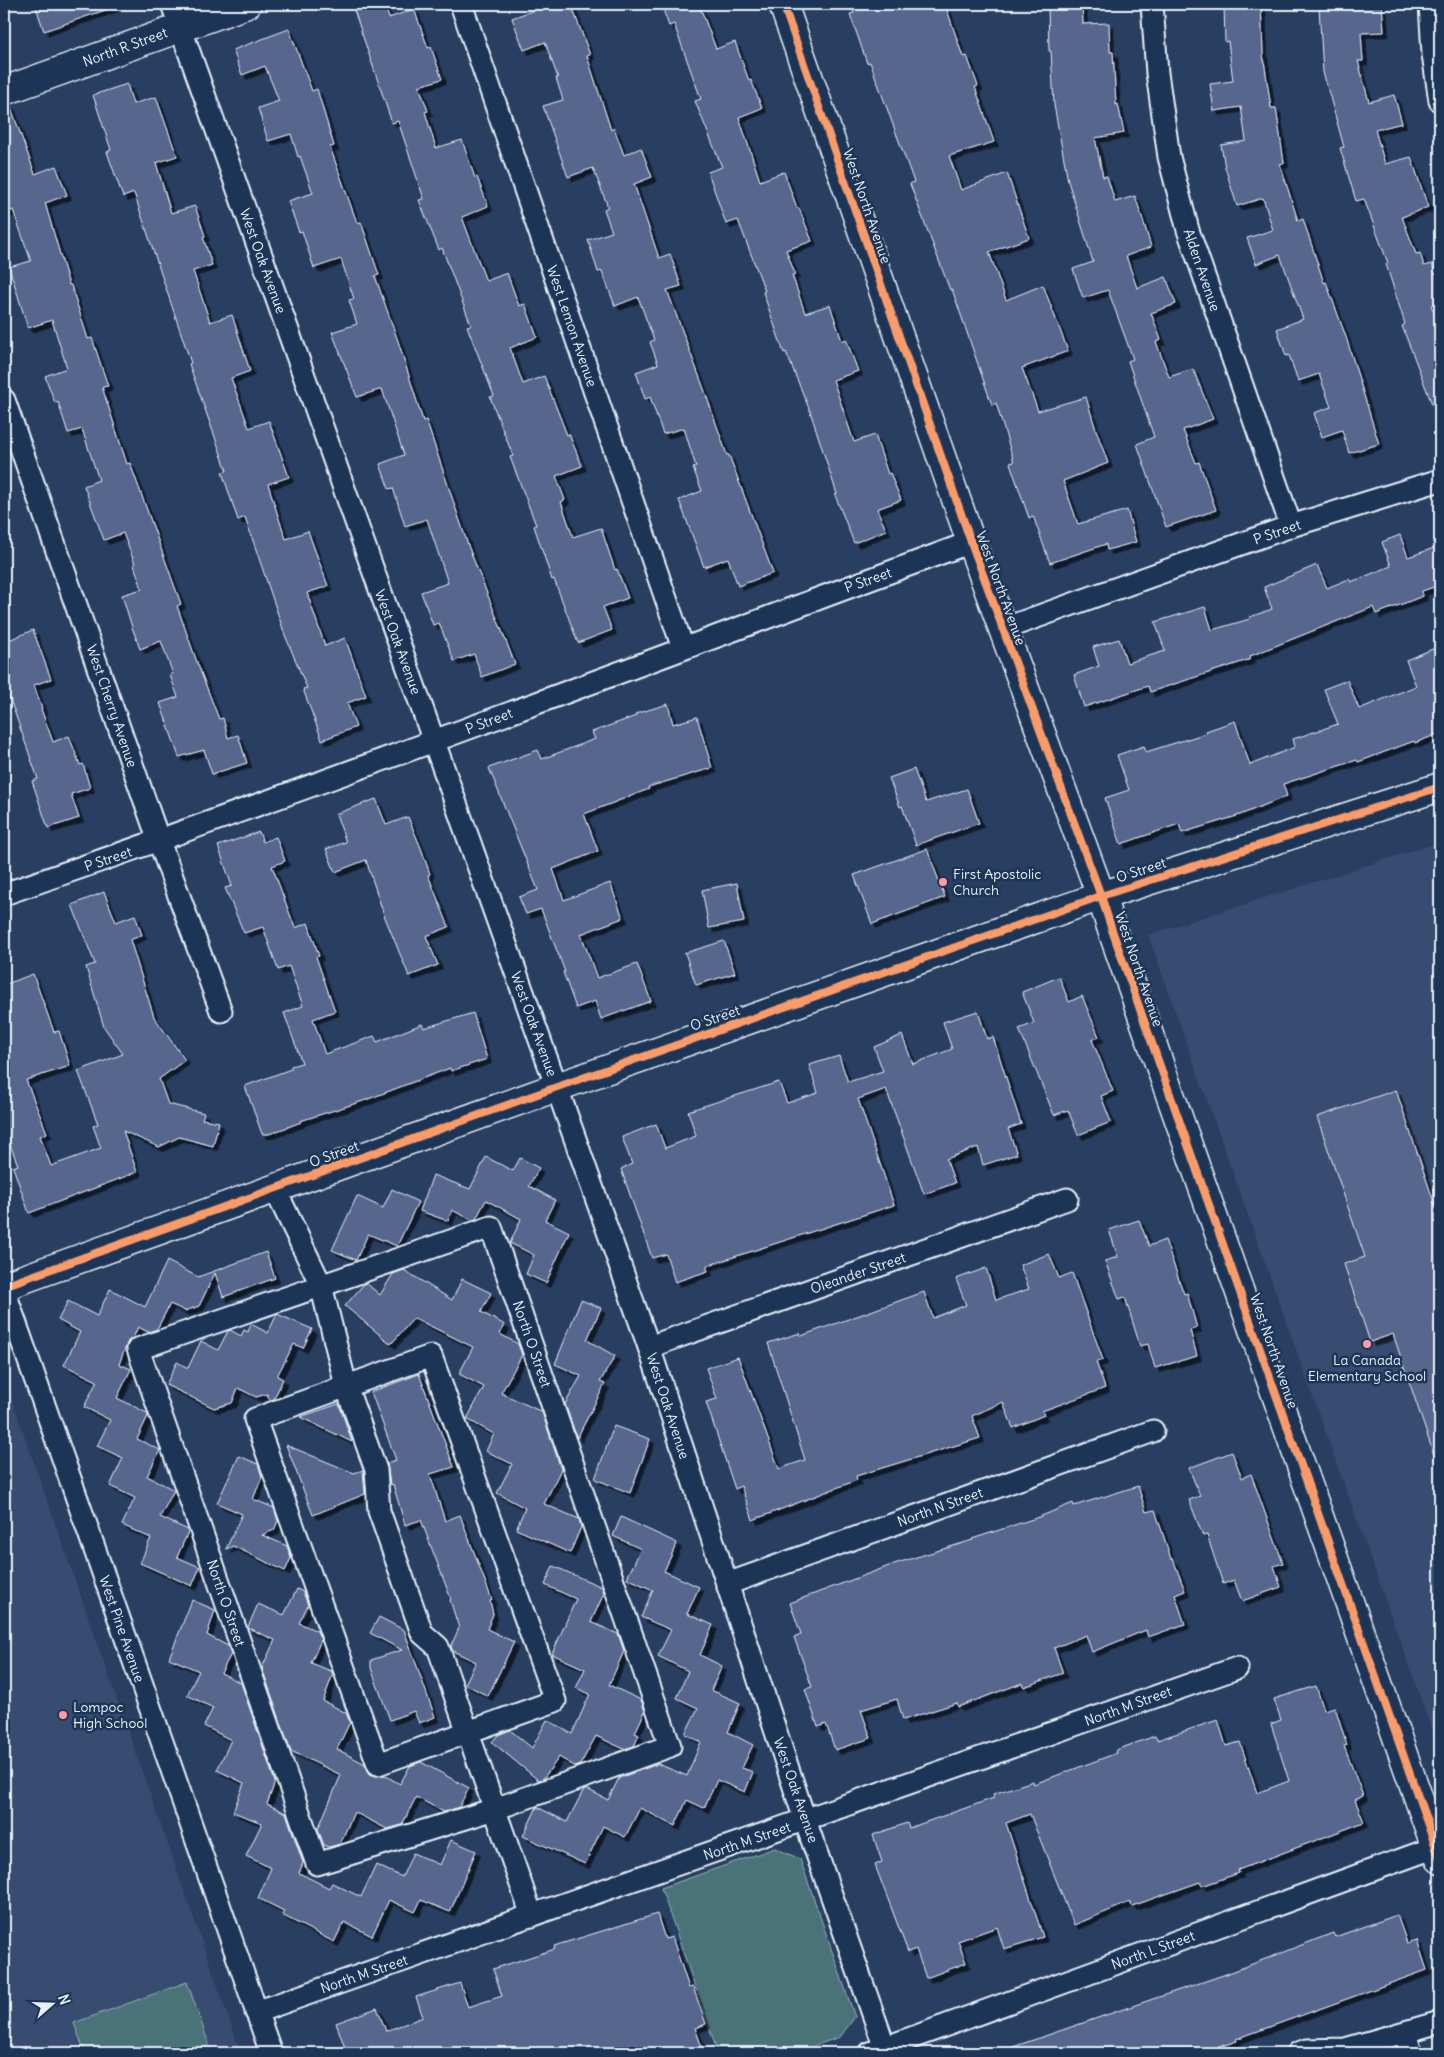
<svg xmlns="http://www.w3.org/2000/svg" width="1444" height="2057" font-family="Delius,sans-serif">
<style>
.built{fill:#374b6f}
.green{fill:#4a7378;stroke:#99b2b8}
.building{fill:#57668d;stroke:#e8f1f8;filter:url(#shadow)}
.lines{fill:none;stroke-linecap:round;stroke-linejoin:round}
.street-casing{stroke:#e8f1f8;stroke-width:25}
.secondary-casing{stroke:#e8f1f8;stroke-width:31}
.street{stroke:#1d3557;stroke-width:21}
.secondary{stroke:#1d3557;stroke-width:28}
.cycleway-casing{stroke:#1d3557;stroke-width:11}
.cycleway{stroke:#fa9b69;stroke-width:8}
.poi-dot{fill:#ff9aa2;stroke:#1d3557;stroke-width:2}
.labels{text-anchor:middle;dominant-baseline:central;stroke-width:5;stroke-linejoin:round;paint-order:stroke}
.street-label{font-size:14px;fill:#e8f1f8;stroke:#1d3557}
.poi-label{font-size:14px;fill:#e8f1f8;stroke:#1d3557;text-anchor:start}
</style>
<defs>
<filter id="shadow"><feDropShadow dx="4.5" dy="4.5" stdDeviation="0" flood-color="#0009"/></filter>
</defs>
<rect width="100%" height="100%" fill="#293f62"/>
<filter id="ink" filterUnits="userSpaceOnUse"><feTurbulence type="fractalNoise" baseFrequency=".02" numOctaves="2"/><feDisplacementMap in="SourceGraphic" scale="10" xChannelSelector="R" yChannelSelector="G"/><feConvolveMatrix kernelMatrix="1 2 1 2 8 2 1 2 1" color-interpolation-filters="sRGB"/></filter>
<g filter="url(#ink)">
<!-- built -->
<g class="built">
<polygon points="1440,842 1440,1753 1148,935"/>
<polygon points="4,1377 241,2053 4,2053"/>
</g>
<!-- green -->
<g class="green">
<polygon points="775,1848 800,1859 855,2017 840,2037 793,2053 718,2053 661,1888"/>
<polygon points="187,1982 212,2053 85,2053 74,2023"/>
</g>
<!-- building -->
<g class="building">
<polygon points="35,4 114,4 114,7 44,31"/>
<polygon points="352,4 384,4 389,18 414,9 428,48 431,47 442,79 419,86 428,111 425,112 436,148 462,140 475,178 477,177 488,206 462,217 486,281 507,273 519,306 525,304 537,337 510,348 523,384 544,376 567,435 569,434 582,466 556,476 565,500 561,502 573,537 601,528 615,570 617,569 628,598 603,607 612,630 578,643 554,579 552,580 534,526 536,525 510,457 513,456 490,397 494,396 467,326 471,325 442,248 439,250 419,200 424,199 398,121 392,123"/>
<polygon points="551,4 571,4 590,55 587,56 611,130 614,128 624,155 641,148 652,177 634,184 659,258 670,254 681,286 667,290 704,389 727,455 729,455 773,573 738,586 728,558 704,567 679,500 702,491 693,468 696,467 684,428 663,434 650,397 645,399 636,372 658,364 650,342 654,340 638,297 615,306 602,271 598,272 588,240 612,232 604,209 608,207 593,168 568,177 543,106 563,100 556,78 558,78 545,42 524,50 512,18"/>
<polygon points="661,4 699,4 716,49 735,42 749,81 751,80 762,108 739,117 760,181 784,172 797,208 799,208 812,241 786,250 795,274 792,275 805,313 830,305 842,341 846,339 858,371 833,380 854,442 875,435 888,474 890,473 901,500 877,509 886,530 854,543 835,495 837,494 810,411 786,352 784,353 763,292 765,291 738,220 726,224 708,172 722,167 695,101 701,99 674,24 669,26"/>
<polygon points="851,4 945,4 963,57 967,56 978,86 975,87 994,142 949,156 961,190 1007,173 1029,238 989,252 1006,300 1043,285 1068,351 1022,368 1038,411 1086,397 1096,430 1108,463 1063,481 1078,524 1127,510 1136,542 1107,550 1106,544 1050,563 1033,516 1029,518 1010,463 1014,462 996,403 992,405 952,289 950,290 910,184 914,182 870,62 867,63 850,14 854,13"/>
<polygon points="1048,4 1082,4 1083,24 1109,23 1110,52 1113,52 1116,105 1118,104 1124,133 1095,138 1103,177 1107,176 1115,202 1135,196 1143,220 1151,247 1126,256 1137,288 1166,277 1176,304 1151,313 1161,340 1156,342 1169,377 1193,369 1213,419 1183,430 1196,463 1199,462 1216,510 1166,527 1137,444 1154,437 1128,361 1133,359 1108,290 1083,298 1073,269 1093,262 1068,181 1054,105 1051,51 1049,51"/>
<polygon points="1224,4 1261,4 1263,54 1271,108 1276,108 1284,163 1280,164 1298,221 1303,219 1324,283 1326,282 1346,337 1379,444 1349,453 1342,430 1322,437 1314,413 1331,407 1319,374 1298,381 1289,355 1286,356 1277,329 1303,319 1280,255 1256,264 1247,238 1273,230 1263,198 1237,206 1225,167 1221,145 1246,141 1241,107 1214,111 1210,84 1233,81 1228,41 1225,42"/>
<polygon points="1367,4 1382,4 1384,32 1361,33 1363,61 1358,61 1369,102 1394,95 1402,123 1375,130 1385,164 1411,157 1428,207 1402,217 1416,254 1420,253 1424,266 1432,264 1435,274 1440,273 1440,302 1431,305 1440,328 1440,422 1439,422 1402,326 1405,324 1386,264 1388,263 1364,199 1356,201 1340,148 1344,147 1323,72 1319,7"/>
<polygon points="289,29 312,91 317,89 334,146 330,147 357,223 361,222 379,275 375,276 399,344 423,421 426,420 469,548 515,664 482,677 474,654 454,661 439,623 433,625 421,592 448,583 427,519 405,526 393,488 389,489 380,464 404,455 382,389 357,397 332,332 357,324 349,300 354,299 341,259 314,268 302,231 299,232 288,201 313,193 300,156 298,157 291,134 268,141 258,108 279,101 265,66 242,75 233,50"/>
<polygon points="127,84 133,104 156,97 177,156 156,163 171,213 195,206 205,236 203,237 212,265 193,271 210,322 232,315 250,371 231,378 249,428 269,421 289,477 268,484 279,519 286,539 308,531 328,586 307,593 325,646 345,638 366,696 347,703 356,727 322,740 303,689 307,688 285,635 245,517 238,520 222,472 227,471 189,364 191,363 134,193 123,197 107,152 111,150 93,95"/>
<polygon points="10,105 35,174 56,166 67,195 45,203 69,285 71,285 88,339 92,338 108,386 102,387 127,464 130,463 181,604 177,606 198,665 219,719 223,718 228,738 238,735 247,763 212,774 204,750 179,757 160,703 178,697 170,675 173,674 161,641 140,649 132,627 122,595 142,589 134,565 135,564 123,533 104,540 84,486 99,480 82,429 68,433 58,402 55,403 45,376 67,368 52,320 28,328 9,267 31,261 13,210 4,214 4,106"/>
<polygon points="1400,535 1408,557 1440,546 1440,585 1422,591 1423,596 1376,614 1373,607 1250,656 1251,659 1150,692 1148,686 1084,707 1074,675 1099,666 1093,647 1119,639 1127,663 1165,651 1155,622 1205,607 1212,630 1250,619 1250,617 1272,609 1264,587 1317,565 1327,588 1349,579 1351,582 1391,566 1382,542"/>
<polygon points="33,630 51,679 34,685 42,709 41,709 53,742 69,736 80,765 83,764 90,788 71,794 79,818 48,828 32,781 38,779 4,682 4,642"/>
<polygon points="1440,646 1440,733 1415,743 1414,741 1358,762 1357,760 1283,784 1287,796 1240,815 1182,833 1179,824 1121,844 1105,798 1129,790 1117,755 1144,746 1146,752 1207,733 1206,731 1235,721 1250,765 1295,747 1293,739 1338,724 1324,689 1347,680 1359,709 1416,686 1406,660"/>
<polygon points="668,704 673,724 697,717 712,768 648,787 649,789 584,814 598,851 553,869 564,900 610,883 623,918 581,934 597,978 637,964 651,1001 601,1019 595,1001 576,1008 563,972 565,972 541,909 526,914 519,897 538,890 489,768 538,750 542,759 595,739 592,732 636,716 635,714"/>
<polygon points="914,769 926,802 967,789 979,823 916,845 902,806 900,807 889,778"/>
<polygon points="376,799 386,825 408,817 421,848 430,874 428,875 449,927 426,936 438,965 409,976 384,915 366,860 335,872 326,849 346,842 336,814"/>
<polygon points="259,832 263,842 276,837 285,861 272,866 295,928 308,923 319,956 316,957 335,1011 313,1019 325,1054 374,1036 377,1042 422,1024 424,1028 473,1013 487,1059 451,1071 450,1068 363,1101 300,1121 301,1122 269,1134 262,1134 245,1086 291,1069 291,1066 302,1063 284,1013 303,1006 289,966 278,970 263,927 244,933 225,888 232,886 218,846"/>
<polygon points="927,849 945,897 872,924 854,875"/>
<polygon points="737,883 744,922 709,928 702,890"/>
<polygon points="104,892 116,922 135,915 142,935 130,940 154,1017 185,1060 159,1079 168,1104 204,1113 202,1119 219,1122 213,1146 179,1137 159,1147 123,1131 137,1172 29,1213 13,1167 18,1165 4,1129 4,985 33,974 54,1032 59,1031 70,1066 26,1080 47,1133 40,1136 51,1166 101,1148 93,1126 98,1124 78,1071 123,1054 104,1027 86,967 95,964 72,905"/>
<polygon points="724,941 735,973 696,985 685,953"/>
<polygon points="1059,977 1069,1002 1082,996 1099,1037 1092,1040 1113,1091 1101,1096 1111,1122 1078,1135 1068,1110 1054,1115 1019,1029 1034,1023 1022,992"/>
<polygon points="978,1011 987,1039 993,1037 1021,1124 1008,1129 1017,1154 983,1165 978,1147 946,1159 955,1183 924,1194 886,1089 858,1099 894,1205 706,1266 708,1271 675,1282 666,1254 652,1258 621,1169 632,1164 622,1137 656,1124 665,1148 696,1136 688,1111 779,1082 787,1103 818,1093 809,1065 839,1056 848,1082 883,1071 874,1047 902,1035 913,1064 952,1049 943,1022"/>
<polygon points="1396,1090 1440,1220 1440,1463 1437,1464 1393,1334 1370,1342 1344,1264 1365,1257 1317,1117"/>
<polygon points="486,1157 513,1171 520,1158 539,1168 529,1186 555,1200 545,1220 569,1232 546,1283 526,1274 534,1255 510,1243 521,1219 486,1200 476,1219 472,1220 452,1210 448,1221 420,1211 433,1175 470,1189"/>
<polygon points="392,1189 418,1202 397,1246 368,1234 356,1260 332,1250 357,1196 383,1208"/>
<polygon points="1139,1220 1149,1246 1165,1240 1184,1294 1187,1293 1197,1328 1190,1330 1197,1356 1155,1368 1148,1344 1140,1346 1125,1297 1119,1299 1105,1261 1118,1257 1109,1230"/>
<polygon points="266,1252 275,1278 223,1297 215,1273 199,1306 185,1311 170,1304 157,1329 148,1332 138,1327 133,1338 128,1341 119,1364 131,1369 117,1398 147,1413 148,1416 137,1439 160,1450 147,1476 174,1490 160,1517 188,1530 188,1532 177,1557 200,1567 192,1586 140,1563 151,1538 122,1525 135,1498 110,1486 123,1458 97,1446 110,1420 84,1407 97,1381 64,1365 80,1332 58,1320 68,1301 97,1316 110,1289 145,1307 167,1261 198,1277"/>
<polygon points="1049,1254 1059,1278 1072,1273 1103,1360 1096,1362 1105,1388 1042,1411 1044,1415 1013,1428 1003,1402 972,1416 980,1438 856,1476 857,1480 753,1520 741,1486 735,1489 706,1402 717,1399 706,1368 738,1357 779,1469 805,1460 768,1343 800,1333 801,1336 924,1292 933,1318 966,1305 956,1279 986,1268 996,1300 1029,1289 1020,1265"/>
<polygon points="404,1270 452,1300 462,1279 491,1293 481,1312 505,1325 500,1334 518,1344 522,1355 501,1393 542,1412 561,1469 544,1504 579,1519 581,1527 570,1553 516,1529 525,1508 497,1493 512,1464 486,1451 494,1434 467,1419 484,1387 459,1374 473,1347 414,1318 391,1344 345,1306 363,1285 366,1283 380,1295 393,1274"/>
<polygon points="581,1300 601,1308 587,1340 615,1356 600,1382 605,1384 577,1438 565,1404 581,1376 555,1364"/>
<polygon points="277,1314 312,1329 303,1348 294,1344 277,1376 283,1379 274,1399 270,1400 267,1394 256,1397 238,1388 232,1403 214,1408 166,1385 177,1362 188,1368 201,1341 218,1350 228,1331 230,1330 241,1336 244,1330 248,1332 251,1324 268,1333"/>
<polygon points="419,1374 454,1467 430,1474 445,1521 460,1515 492,1600 490,1601 493,1614 487,1629 514,1642 488,1696 465,1684 476,1662 453,1651 451,1646 459,1628 450,1600 451,1599 421,1520 405,1525 393,1484 390,1485 387,1463 396,1460 371,1392"/>
<polygon points="339,1404 352,1442 300,1417"/>
<polygon points="614,1426 650,1439 630,1493 595,1479"/>
<polygon points="286,1445 354,1473 363,1470 365,1494 313,1515"/>
<polygon points="1232,1452 1242,1478 1251,1474 1283,1563 1274,1566 1281,1587 1242,1601 1234,1580 1223,1584 1207,1535 1203,1536 1189,1500 1200,1496 1189,1468"/>
<polygon points="239,1456 258,1464 262,1477 253,1499 274,1508 278,1521 274,1530 262,1535 287,1546 291,1558 285,1571 233,1546 226,1549 242,1514 217,1503"/>
<polygon points="1138,1486 1146,1512 1155,1510 1171,1559 1173,1559 1185,1591 1175,1595 1185,1624 1148,1637 1146,1630 1092,1652 1086,1635 1054,1648 1063,1673 1024,1687 1022,1683 958,1707 957,1703 903,1720 897,1699 861,1710 871,1738 835,1750 826,1724 818,1727 805,1689 812,1687 794,1637 801,1634 790,1603 897,1563 973,1540 972,1539 1039,1517 1073,1503 1074,1506"/>
<polygon points="621,1517 677,1543 664,1571 699,1587 687,1614 713,1625 700,1655 722,1666 711,1690 740,1703 728,1732 753,1745 742,1768 753,1772 745,1792 717,1780 704,1808 687,1800 675,1826 640,1808 625,1837 603,1826 585,1864 523,1836 537,1807 567,1822 583,1791 587,1789 608,1800 619,1778 658,1764 687,1776 701,1742 685,1734 698,1708 677,1698 688,1671 658,1656 671,1630 641,1617 653,1590 627,1578 641,1549 613,1536"/>
<polygon points="553,1566 602,1587 604,1593 591,1622 618,1634 624,1651 609,1685 641,1700 645,1711 635,1733 639,1735 634,1746 624,1749 596,1736 580,1765 576,1767 559,1757 543,1779 538,1780 492,1742 498,1735 510,1730 532,1748 547,1720 572,1734 590,1694 576,1688 585,1669 552,1654 576,1599 545,1585"/>
<polygon points="297,1589 303,1592 308,1605 299,1623 317,1631 321,1640 311,1663 331,1671 333,1674 323,1701 346,1713 350,1722 337,1749 365,1764 370,1774 376,1776 384,1775 400,1784 410,1766 421,1762 469,1788 459,1807 444,1812 416,1797 402,1825 387,1829 354,1812 340,1844 329,1847 324,1845 318,1829 341,1775 291,1751 262,1668 275,1640 248,1628 248,1627 258,1604 284,1615"/>
<polygon points="192,1600 215,1610 207,1635 228,1646 231,1654 221,1673 241,1683 275,1782 267,1804 286,1813 303,1863 299,1873 329,1888 332,1883 361,1897 376,1865 402,1877 413,1853 440,1865 451,1840 476,1851 450,1912 421,1900 415,1912 389,1900 372,1936 344,1922 334,1942 282,1915 284,1911 258,1898 271,1868 246,1856 262,1823 233,1812 244,1783 217,1770 231,1740 204,1726 213,1708 187,1695 199,1671 169,1658"/>
<polygon points="379,1617 404,1630 435,1717 419,1723 414,1711 390,1720 371,1668 371,1660 402,1650 370,1633"/>
<polygon points="1316,1686 1324,1710 1335,1707 1347,1745 1344,1746 1363,1796 1355,1800 1364,1822 1238,1870 1239,1873 1202,1886 1200,1882 1132,1906 1130,1902 1074,1925 1030,1814 1006,1823 1043,1937 1004,1949 997,1927 958,1941 966,1963 926,1978 916,1949 908,1952 875,1865 882,1862 873,1835 907,1823 909,1828 994,1798 993,1794 1033,1781 1034,1784 1117,1753 1116,1750 1155,1736 1157,1740 1218,1720 1226,1746 1240,1742 1257,1793 1289,1781 1271,1724 1281,1720 1274,1699"/>
<polygon points="657,1914 665,1939 672,1937 689,1988 693,1987 706,2024 695,2028 704,2053 347,2053 336,2023 377,2008 386,2031 423,2017 416,1997 460,1983 468,2007 502,1996 493,1969 555,1949 554,1946"/>
<polygon points="1397,1915 1407,1943 1417,1940 1427,1970 1236,2039 1237,2041 1200,2053 1005,2053 1004,2050 1229,1973 1333,1933 1335,1937"/>
</g>
<g class="lines">
<!-- street casing -->
<g class="street-casing">
<g id="street">
<polyline points="172,4 649,1347 805,1820 885,2048"/>
<polyline points="461,4 683,648"/>
<polyline points="1152,4 1157,73 1169,157 1188,230 1291,526"/>
<polyline points="1430,4 1433,54 1440,101"/>
<polyline points="4,400 159,841 221,1011"/>
<polyline points="1003,629 1291,526 1440,480"/>
<path d="M 4,894 C 328,783 649,661 971,542"/>
<polyline points="275,1189 321,1285 346,1386 376,1470 379,1511 384,1525 422,1633 438,1647 532,1916"/>
<polygon points="491,1227 670,1746 495,1809 317,1864 138,1349"/>
<polyline points="4,1290 271,2053"/>
<polyline points="649,1347 1067,1199"/>
<polygon points="431,1356 555,1701 378,1764 255,1419"/>
<polyline points="727,1584 1153,1431"/>
<polyline points="256,2012 1237,1668"/>
<polyline points="1404,2033 1412,2053"/>
<polyline points="870,2053 1436,1847"/>
<polyline points="1298,2053 1307,2050 1345,2049 1440,2022"/>
</g>
</g>
<!-- secondary casing -->
<g class="secondary-casing">
<g id="secondary">
<polyline points="783,4 971,542 1101,896 1112,930 1440,1859"/>
<polyline points="4,91 247,4"/>
<polyline points="4,1286 557,1087 1101,896 1440,787"/>
</g>
</g>
<!-- street -->
<use href="#street" class="street"/>
<!-- secondary -->
<use href="#secondary" class="secondary"/>
<!-- cycleway casing -->
<g class="cycleway-casing">
<g id="cycleway">
<polyline points="783,4 971,542 1101,896 1112,930 1440,1859"/>
<polyline points="4,1286 557,1087 1101,896 1440,787"/>
</g>
</g>
<!-- cycleway -->
<use href="#cycleway" class="cycleway"/>
</g>
</g>
<!-- markers -->
<g class="poi-dot">
<circle cx="943" cy="882" r="5"/>
<circle cx="1367" cy="1344" r="5"/>
<circle cx="63" cy="1715" r="5"/>
</g>
<g class="labels">
<!-- street labels -->
<g class="street-label">
<text transform="translate(125 47) rotate(-20)">North R Street</text>
<text transform="translate(867 206) rotate(71)">West North Avenue</text>
<text transform="translate(263 261) rotate(70)">West Oak Avenue</text>
<text transform="translate(1202 270) rotate(71)">Alden Avenue</text>
<text transform="translate(572 326) rotate(71)">West Lemon Avenue</text>
<text transform="translate(1277 532) rotate(-19)">P Street</text>
<text transform="translate(868 580) rotate(-20)">P Street</text>
<text transform="translate(1001 588) rotate(70)">West North Avenue</text>
<text transform="translate(398 642) rotate(70)">West Oak Avenue</text>
<text transform="translate(112 706) rotate(71)">West Cherry Avenue</text>
<text transform="translate(489 721) rotate(-21)">P Street</text>
<text transform="translate(108 859) rotate(-19)">P Street</text>
<text transform="translate(1141 870) rotate(-18)">O Street</text>
<text transform="translate(1139 969) rotate(71)">West North Avenue</text>
<text transform="translate(715 1018) rotate(-19)">O Street</text>
<text transform="translate(534 1024) rotate(70)">West Oak Avenue</text>
<text transform="translate(334 1154) rotate(-20)">O Street</text>
<text transform="translate(858 1273) rotate(-19)">Oleander Street</text>
<text transform="translate(532 1344) rotate(71)">North O Street</text>
<text transform="translate(1274 1351) rotate(71)">West North Avenue</text>
<text transform="translate(668 1406) rotate(72)">West Oak Avenue</text>
<text transform="translate(940 1507) rotate(-20)">North N Street</text>
<text transform="translate(226 1603) rotate(71)">North O Street</text>
<text transform="translate(122 1629) rotate(71)">West Pine Avenue</text>
<text transform="translate(1128 1706) rotate(-20)">North M Street</text>
<text transform="translate(796 1790) rotate(71)">West Oak Avenue</text>
<text transform="translate(747 1841) rotate(-19)">North M Street</text>
<text transform="translate(1153 1950) rotate(-20)">North L Street</text>
<text transform="translate(364 1974) rotate(-19)">North M Street</text>
</g>
<!-- poi labels -->
<g class="poi-label">
<text x="953" y="874">First Apostolic<tspan x="953" dy="16">Church</tspan></text>
<text x="1367" y="1360" text-anchor="middle">La Canada<tspan x="1367" dy="16">Elementary School</tspan></text>
<text x="73" y="1707">Lompoc<tspan x="73" dy="16">High School</tspan></text>
</g>
</g>
<!-- margin -->
<rect width="1444" height="2057" fill="none" stroke="#1d3557" stroke-width="20"/>
<rect x="10" y="10" width="1424" height="2037" fill="none" stroke="#e8f1f8" stroke-width="2" filter="url(#ink)"/>
<!-- north arrow -->
<g transform="translate(52 2004) rotate(70)" stroke="#1d3557" stroke-width="4" paint-order="stroke">
<path d="M0-4L9 19L0 12L-9 19Z" fill="#e8f1f8"/>
<text y="-8" font-size="14" font-weight="bold" text-anchor="middle" fill="#e8f1f8">N</text>
</g>
</svg>
